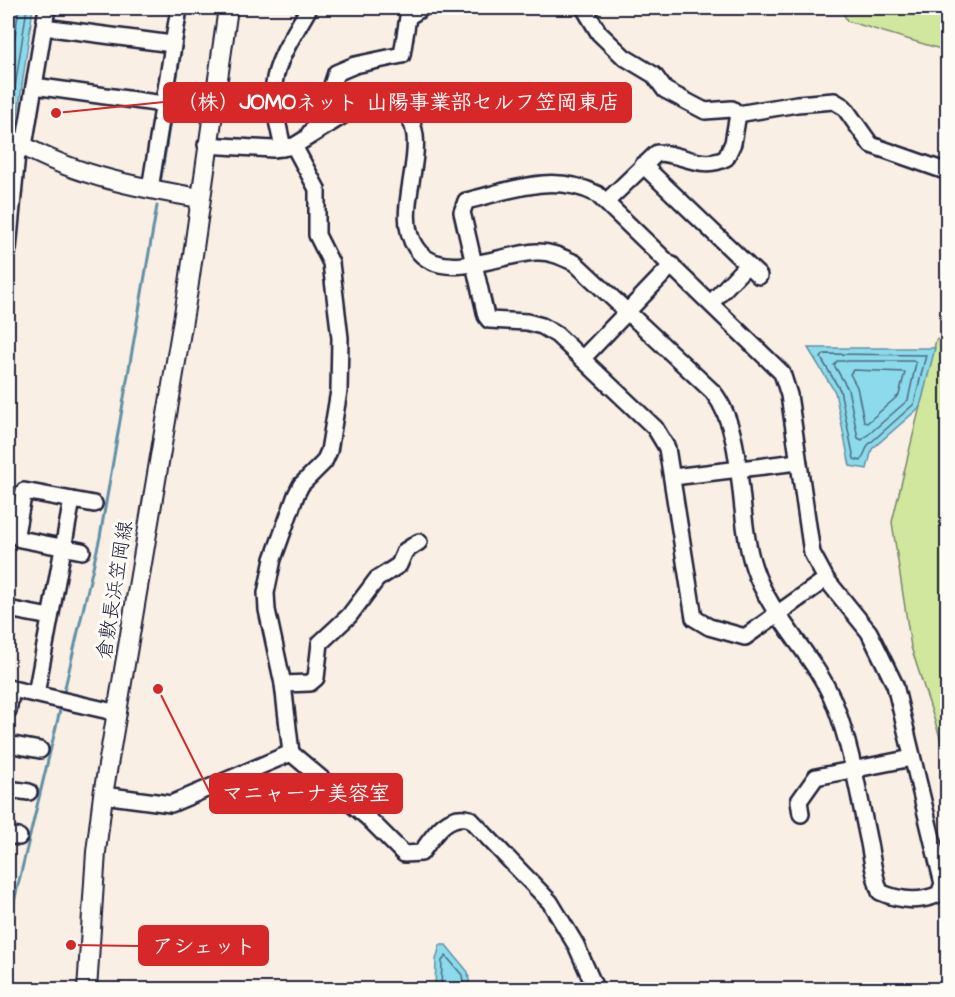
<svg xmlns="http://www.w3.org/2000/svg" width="955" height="997" font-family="'Architects Daughter','Klee One',sans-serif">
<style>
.green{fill:#d0e79d;stroke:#79846c;stroke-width:1.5}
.water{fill:#8cdaeb;stroke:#6290a5;stroke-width:1.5}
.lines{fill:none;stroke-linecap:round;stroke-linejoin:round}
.shore{stroke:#4c6c81;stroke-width:1.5}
.stream{stroke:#6290a5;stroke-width:3}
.minor-casing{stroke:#22223b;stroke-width:20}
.major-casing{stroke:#22223b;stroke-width:22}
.minor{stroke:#fdfcf7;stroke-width:15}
.major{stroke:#fdfcf7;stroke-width:18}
.labels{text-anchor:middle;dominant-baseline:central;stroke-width:6;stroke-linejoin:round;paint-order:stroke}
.street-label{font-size:20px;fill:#22223b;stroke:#fdfcf7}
.leader{fill:none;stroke:#d62828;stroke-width:2}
.callout-dot{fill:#d62828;stroke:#fdfcf7;stroke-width:2}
.callout{fill:#d62828;stroke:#d62828;stroke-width:2}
.callout-label{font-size:21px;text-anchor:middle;font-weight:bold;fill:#fff}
</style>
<rect width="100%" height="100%" fill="#f9efe5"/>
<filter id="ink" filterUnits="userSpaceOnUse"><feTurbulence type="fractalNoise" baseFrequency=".0167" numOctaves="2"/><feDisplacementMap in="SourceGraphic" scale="12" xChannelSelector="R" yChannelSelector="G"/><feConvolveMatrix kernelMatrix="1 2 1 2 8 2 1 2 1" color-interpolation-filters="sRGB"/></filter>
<g filter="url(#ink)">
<!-- green -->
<g class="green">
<polygon points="841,8 947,8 947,51 847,21"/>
<polygon points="947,335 947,759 911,647 892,522 936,340"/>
</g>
<!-- water -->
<g class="water">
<polygon points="8,8 33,8 11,163 8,225"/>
<polygon points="808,348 935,348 920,407 872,449 867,469 850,466 835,392"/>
<polygon points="440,945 446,945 468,972 470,989 435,989 436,960"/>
</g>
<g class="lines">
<!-- shore -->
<g class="shore">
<polyline points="8,83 19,8"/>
<polyline points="9,127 27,8"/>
<polygon points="824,354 926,355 914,404 868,445 861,461 854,459 840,390 821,358"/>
<polygon points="837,361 913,361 916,363 908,400 862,440 858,438 848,389 834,365"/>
<polygon points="853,370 905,372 899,395 867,423 864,421 857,387 850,374"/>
<polyline points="441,990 442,961 446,956 462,975 464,990"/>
</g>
<!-- stream -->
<g class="stream">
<polyline points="161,178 187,13 191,8"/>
<polyline points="63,696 100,537 157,206"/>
<polyline points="8,927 61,706"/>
</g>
<!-- minor casing -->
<g class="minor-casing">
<g id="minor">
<polyline points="584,8 599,33 624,57 654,75 665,90 705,111 732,109 738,114"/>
<polyline points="44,27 172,44"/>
<polyline points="34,86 163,104"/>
<polyline points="738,114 797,104 834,101 844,107 871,145 948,172"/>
<polyline points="309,134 321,118 336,73 355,65 402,55 408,17 422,8"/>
<path d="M 206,145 L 273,149 L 294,146 L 360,105 C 371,100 382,98 394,104 C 444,131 387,207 416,248 C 440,284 501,254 536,252 C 550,251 562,257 575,263 L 713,392 C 747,435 736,515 754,568 C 770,617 816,656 835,705 C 852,749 859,797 869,843 C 872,859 874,877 880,892 C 900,901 919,903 939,894 L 943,884 L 895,685 L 869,632 L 826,579 L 812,553 L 789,395 L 782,373 L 597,194 C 552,172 512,190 466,201 L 462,212 L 486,316 L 489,320 L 527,322 L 542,326 L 557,335 L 655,428 L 667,448 L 694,618 L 709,627 L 745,637 L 826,579"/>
<polyline points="24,146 47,8"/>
<path d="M 294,146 L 317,189 L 317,235 L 331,263 L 340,338 L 339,391 L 329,451 L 324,462 L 301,485 L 296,495 L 273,559 L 266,593 L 267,610 L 283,684 L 291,753 L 367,817 L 404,854 L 421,853 C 433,836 447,812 470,819 L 550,902 L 576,945 L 596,990"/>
<path d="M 283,148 C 279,128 272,105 274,84 C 277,58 297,30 309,8"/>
<polyline points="643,165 759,276"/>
<polyline points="150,189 179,8"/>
<path d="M 606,202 L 657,153 C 682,153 702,171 726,158 L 733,143 L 738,114"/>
<polyline points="8,249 18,143"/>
<polyline points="712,302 747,265"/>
<polyline points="583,358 672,265"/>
<polyline points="673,477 798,462"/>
<polyline points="82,551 20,539 16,534 24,491 94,504"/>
<polyline points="8,609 50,617"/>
<polyline points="283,684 310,683 316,678 320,643 349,616 377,579 399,565 405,551 419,542"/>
<polyline points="8,688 118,713"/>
<polyline points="36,694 72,500"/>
<polyline points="8,711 12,689"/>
<polyline points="8,744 40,750"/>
<polyline points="8,789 29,792"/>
<polyline points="103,795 171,804 291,753"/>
<polyline points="801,814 799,801 816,777 912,758"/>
<polyline points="8,835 19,837"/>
</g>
</g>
<!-- major casing -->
<g class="major-casing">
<g id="major">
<path d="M 8,137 C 65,173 133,187 200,198"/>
<polyline points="87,990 96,852 103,795 188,290 228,8"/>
</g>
</g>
<!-- minor -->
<use href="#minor" class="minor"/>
<!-- major -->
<use href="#major" class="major"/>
</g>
</g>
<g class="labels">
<!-- street labels -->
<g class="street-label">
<text transform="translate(115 590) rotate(-81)">倉敷長浜笠岡線</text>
</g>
</g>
<!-- callouts -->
<path class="leader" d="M56 113L164 102M158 689L210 793M71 945L139 946"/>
<g class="callout-dot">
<circle cx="56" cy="113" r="6"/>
<circle cx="158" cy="689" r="6"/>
<circle cx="71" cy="945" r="6"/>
</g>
<g class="callout">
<rect x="164" y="83" width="467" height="39" rx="6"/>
<rect x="210" y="774" width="192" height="39" rx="6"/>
<rect x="139" y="926" width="129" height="39" rx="6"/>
</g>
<g class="callout-label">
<text x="398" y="109">（株）JOMOネット 山陽事業部セルフ笠岡東店</text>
<text x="306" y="800">マニャーナ美容室</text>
<text x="204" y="953">アシェット</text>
</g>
<!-- margin -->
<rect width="955" height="997" fill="none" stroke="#fdfcf7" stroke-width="30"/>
<rect x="15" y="15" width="925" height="967" fill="none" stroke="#22223b" stroke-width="2" filter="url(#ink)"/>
</svg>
